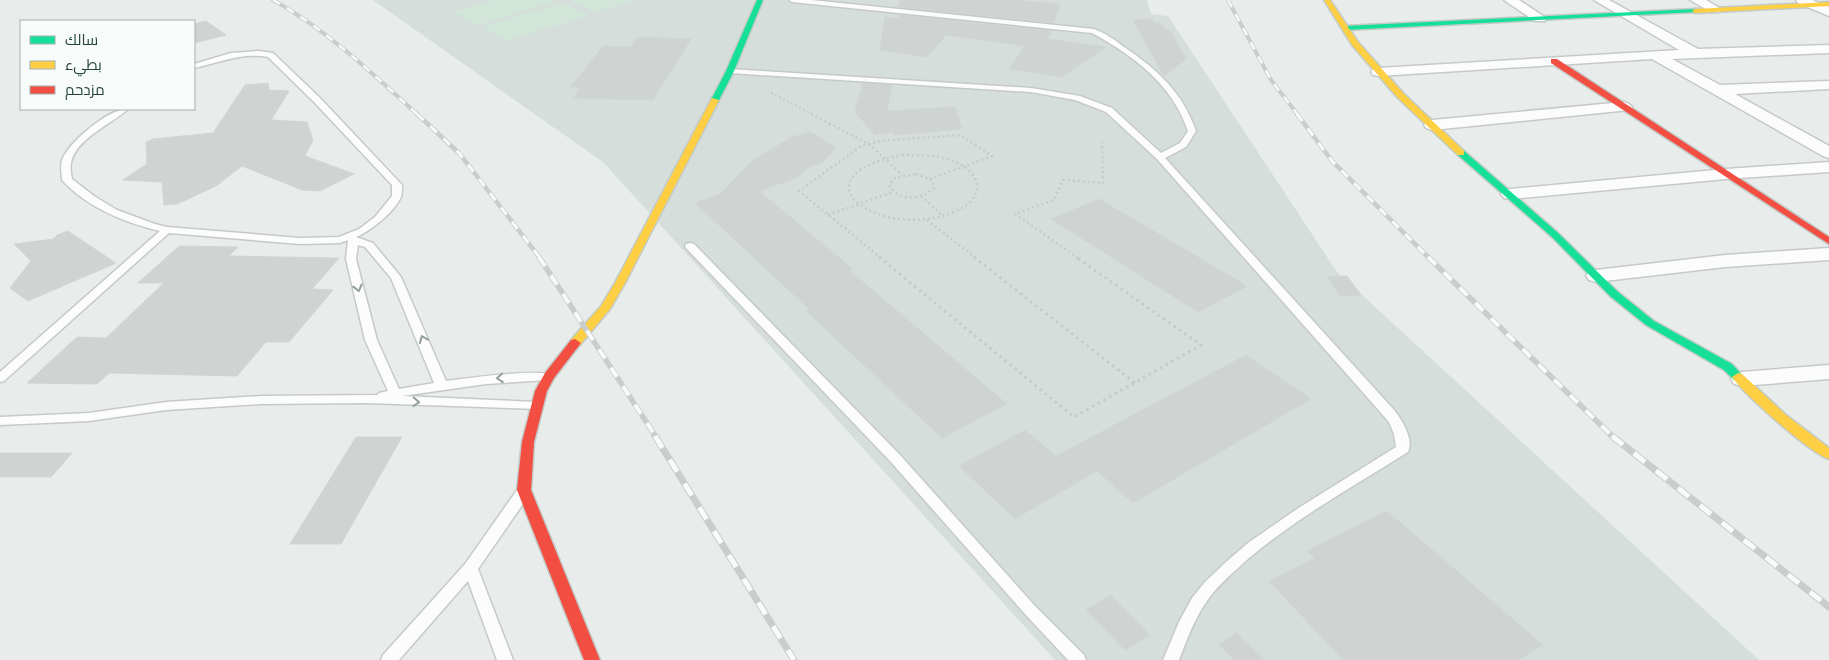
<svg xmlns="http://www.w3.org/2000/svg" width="1829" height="660" font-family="'Roboto Condensed',Cairo,sans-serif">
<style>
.built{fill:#d6dedb}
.green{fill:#d1e6d8}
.building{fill:#cfd4d2;stroke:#d1d6d4}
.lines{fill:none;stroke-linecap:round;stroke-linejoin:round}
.lane-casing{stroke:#c5cac8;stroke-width:3}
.street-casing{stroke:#c5cac8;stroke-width:3}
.fast-casing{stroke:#c3cbc8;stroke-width:3}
.slow-casing{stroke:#c3cbc8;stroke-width:3}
.jam-casing{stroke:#c3cbc8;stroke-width:3}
.path-far2{stroke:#c3ccca;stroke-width:2;stroke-dasharray:2 2.5;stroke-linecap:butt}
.path-far1{stroke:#c3ccca;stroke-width:2.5;stroke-dasharray:2 3;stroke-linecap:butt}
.path{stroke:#c3ccca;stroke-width:3;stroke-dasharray:2.5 4;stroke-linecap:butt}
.lane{fill:#fcfcfc;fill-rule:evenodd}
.street{fill:#fcfcfc;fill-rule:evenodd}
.fast{fill:#16e098;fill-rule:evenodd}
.slow{fill:#ffcf43;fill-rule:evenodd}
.jam{fill:#f24e42;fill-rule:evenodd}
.rail-far3-casing{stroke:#c9cdcc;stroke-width:4}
.rail-far2-casing{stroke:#c9cdcc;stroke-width:4.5}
.rail-far1-casing{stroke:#c9cdcc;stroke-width:5.5}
.rail-casing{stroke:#c9cdcc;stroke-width:7}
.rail-far3{stroke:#f7fbf9;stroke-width:2.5;stroke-dasharray:8;stroke-linecap:butt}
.rail-far2{stroke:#f7fbf9;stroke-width:3;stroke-dasharray:9;stroke-linecap:butt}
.rail-far1{stroke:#f7fbf9;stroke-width:4;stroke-dasharray:11;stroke-linecap:butt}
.rail{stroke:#f7fbf9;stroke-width:5;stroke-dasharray:14;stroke-linecap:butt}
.oneway{stroke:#909f9b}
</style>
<rect width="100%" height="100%" fill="#e8edeb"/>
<!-- built -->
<polygon class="built" points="373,0 1147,0 1151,14 1168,16 1337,272 1759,660 1055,660 604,163"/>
<!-- green -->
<g class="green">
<polygon points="495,0 552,0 556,2 477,25 452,12"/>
<polygon points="573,0 635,0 595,12 570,1"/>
<polygon points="562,3 588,15 508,41 482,27"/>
</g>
<!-- building -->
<g class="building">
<polygon points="900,0 1012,0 1060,4 1054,23 899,7"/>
<polygon points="899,15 1051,31 1048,39 1106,47 1062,77 1009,69 1025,46 946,35 927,57 880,50 885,17 899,19"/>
<polygon points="1152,19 1154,23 1161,23 1165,30 1169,29 1186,59 1164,76 1133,20"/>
<polygon points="206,21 226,35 194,43 194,24"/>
<polygon points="638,37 691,39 653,100 573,98 581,87 571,87 603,46 630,47"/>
<polygon points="268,83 269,90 289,91 271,120 307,122 313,140 305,156 354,174 320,191 302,190 242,166 216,186 177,204 164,205 162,182 123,180 147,164 146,142 153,139 213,133 245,85"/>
<polygon points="863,83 892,85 887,111 955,107 962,129 895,135 893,132 875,135 855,112"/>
<polygon points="811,132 836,148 823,162 809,167 797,178 759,191 853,269 849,270 1007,404 942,438 806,311 810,310 695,203 720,194 753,160 792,137"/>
<polygon points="1099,199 1152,230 1247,286 1198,312 1051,219"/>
<polygon points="68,231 116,263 28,301 10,288 31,261 14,244 54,239 57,235"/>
<polygon points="179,246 238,247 229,256 339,258 312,289 333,290 289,342 266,342 237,376 109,373 97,384 27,383 77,337 106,338 164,283 138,283"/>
<polygon points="1347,276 1361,295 1340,296 1327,277"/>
<polygon points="1246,355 1311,399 1133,503 1097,471 1015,519 959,466 1025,430 1056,456"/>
<polygon points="356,437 402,437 341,544 290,544"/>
<polygon points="0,453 72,453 51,477 0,477"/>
<polygon points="1387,511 1543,645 1518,660 1343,660 1269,581 1315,558 1307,551"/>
<polygon points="1110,595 1150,635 1125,650 1086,610"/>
<polygon points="1236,633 1265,660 1234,660 1219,645"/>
</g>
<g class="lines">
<!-- lane casing -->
<g class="lane-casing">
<g id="lane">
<path d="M 789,0 L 811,0 L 1094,29 C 1105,33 1115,40 1124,47 C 1157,69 1183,93 1196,131 L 1186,147 L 1165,158 L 1394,410 C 1402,420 1414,439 1408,452 C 1354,486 1298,517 1249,558 C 1235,571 1220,583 1209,598 C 1195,617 1187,639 1179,660 L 1163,660 L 1179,622 L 1192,598 L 1205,582 L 1226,562 L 1248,543 L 1297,509 L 1396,447 L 1394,434 L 1389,422 L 1157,159 L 1106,112 L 1075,100 L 1031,92 L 730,73 L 726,71 L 730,69 L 1031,88 L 1080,96 L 1112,108 L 1161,153 L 1180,143 L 1188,131 C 1172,84 1134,56 1092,33 L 792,2 Z"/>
<path d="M 259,51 L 273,53 L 320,98 L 402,185 C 402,189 402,194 401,197 C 394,212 371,231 356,237 L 373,243 L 401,277 L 446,381 C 462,379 546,367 554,376 L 548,380 L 486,384 L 402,396 L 536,402 L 540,403 L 542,406 L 540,409 L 367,403 L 261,404 L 166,410 L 89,421 L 0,425 L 0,417 L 89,413 L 166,402 L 261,396 L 377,395 L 379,393 L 388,391 L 365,340 L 346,259 L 348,240 L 340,243 L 300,244 L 169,233 L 4,381 L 0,382 L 0,372 L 160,231 C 126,223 86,207 62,180 C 62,174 60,166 62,160 C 69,142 109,108 128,109 C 112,124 75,139 71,163 C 70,168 71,174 72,179 L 94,196 L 117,210 L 155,224 L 167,227 L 300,238 L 339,237 L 359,229 L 375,217 L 392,196 L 392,185 L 314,102 L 268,57 C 242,52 219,63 194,68 L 194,64 L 231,53 ZM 358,245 L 365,247 L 391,278 L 434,383 L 399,389 L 377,340 L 356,259 Z"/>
<polygon points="690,243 694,244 900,455 1035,606 1084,655 1086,660 1068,660 1025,614 890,461 686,248 685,246 686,244"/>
<polygon points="522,489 527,490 529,494 527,498 478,569 513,660 497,660 468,581 399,660 381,660 383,655 465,564 517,490"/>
</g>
</g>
<!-- street casing -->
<g class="street-casing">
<g id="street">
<polygon points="1504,0 1519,0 1546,18 1545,21 1535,21"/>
<polygon points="1594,0 1609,0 1698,49 1829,45 1829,53 1672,59 1720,85 1829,81 1829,89 1735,94 1829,146 1829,158 1823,156 1652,59 1378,76 1373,75 1371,72 1373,69 1378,68 1679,50"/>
<polygon points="1690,0 1706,0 1721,9 1719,12 1711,12"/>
<polygon points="1796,0 1812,0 1829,7 1829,16 1798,3"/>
<polygon points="1624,102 1629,104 1632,107 1629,110 1432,130 1426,128 1424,125 1426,122 1432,120"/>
<polygon points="1829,162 1829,172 1726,179 1510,199 1504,198 1501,194 1504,190 1510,189 1726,169"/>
<polygon points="1829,248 1829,260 1725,267 1596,282 1589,280 1586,276 1589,272 1596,270 1725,255"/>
<polygon points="1829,365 1829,379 1742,386 1734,384 1731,379 1734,374 1742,372"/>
</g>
</g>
<!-- fast casing -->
<g class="fast-casing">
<g id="fast">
<polygon points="757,0 763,0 734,71 718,102 712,102 711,100 726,71"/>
<polygon points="1695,9 1698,11 1697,12 1345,30 1342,28 1345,26"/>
<polygon points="1461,150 1464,151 1558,233 1618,292 1654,321 1732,364 1744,377 1742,380 1734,380 1724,370 1646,325 1610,296 1552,237 1458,155 1458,151"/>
</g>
</g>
<!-- slow casing -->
<g class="slow-casing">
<g id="slow">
<polygon points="1324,0 1330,0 1358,42 1404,94 1464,151 1464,155 1458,155 1398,98 1352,45"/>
<polygon points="1829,2 1829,6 1695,13 1692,11 1695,9"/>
<polygon points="712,98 719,100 625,283 610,309 579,346 571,346 569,343 571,340 601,306 615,283"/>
<path d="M 1738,373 L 1742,374 L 1786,415 L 1829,448 L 1829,459 C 1810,453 1744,394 1732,377 Z"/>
</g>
</g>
<!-- jam casing -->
<g class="jam-casing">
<g id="jam">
<polygon points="1551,59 1557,59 1829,237 1829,244 1551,63"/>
<polygon points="575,339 581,343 554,378 547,391 534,442 531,490 600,660 584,660 517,490 522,442 535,391 545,373 571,340"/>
</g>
</g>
<!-- path-far2 -->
<polyline class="path-far2" points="771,93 814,115"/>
<!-- path-far1 -->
<g class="path-far1">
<polyline points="811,114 869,144 902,175"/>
<path d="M 902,155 C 918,155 936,155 951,160 C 983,172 987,198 954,212 C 882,242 788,178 902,155 Z"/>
<path d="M 916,174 L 932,180 L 934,188 C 922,200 898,202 889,185 L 895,178 Z"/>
<polyline points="921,196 943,216"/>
<polyline points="828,215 893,192"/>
<polyline points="927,220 976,258"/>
<polyline points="881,258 799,191 861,146 879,141 960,135 992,156 930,179"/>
<polyline points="1078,258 1015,214 1054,200 1063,180 1103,183 1102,142"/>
</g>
<!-- path -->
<g class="path">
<polyline points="879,257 1074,417 1201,345 1076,257"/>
<polyline points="974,257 1135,383"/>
</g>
<!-- lane -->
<use href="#lane" class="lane"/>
<!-- street -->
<use href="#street" class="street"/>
<!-- fast -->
<use href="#fast" class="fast"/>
<!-- slow -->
<use href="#slow" class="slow"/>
<!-- jam -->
<use href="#jam" class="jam"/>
<!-- rail-far3 casing -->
<g class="rail-far3-casing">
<g id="rail-far3">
<path d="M 273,0 C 327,30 373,74 418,115"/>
<polyline points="1228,0 1271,80 1298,115"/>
</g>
</g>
<!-- rail-far2 casing -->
<g class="rail-far2-casing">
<g id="rail-far2">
<polyline points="417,114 459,153 540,258"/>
<polyline points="1297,114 1332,161 1429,258"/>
</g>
</g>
<!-- rail-far1 casing -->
<g class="rail-far1-casing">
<g id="rail-far1">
<polyline points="539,257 656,437"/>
<polyline points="1428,257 1613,437"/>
</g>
</g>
<!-- rail casing -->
<g class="rail-casing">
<g id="rail">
<polyline points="655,436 794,660"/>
<polyline points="1612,436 1829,607"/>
</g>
</g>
<!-- rail-far3 -->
<use href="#rail-far3" class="rail-far3"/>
<!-- rail-far2 -->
<use href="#rail-far2" class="rail-far2"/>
<!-- rail-far1 -->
<use href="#rail-far1" class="rail-far1"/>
<!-- rail -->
<use href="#rail" class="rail"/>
</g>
<!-- one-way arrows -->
<defs><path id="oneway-chevron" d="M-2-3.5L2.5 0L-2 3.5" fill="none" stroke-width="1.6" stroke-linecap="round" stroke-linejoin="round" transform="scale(1.25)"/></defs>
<g class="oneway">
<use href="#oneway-chevron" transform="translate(358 288) rotate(76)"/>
<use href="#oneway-chevron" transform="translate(423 339) rotate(-112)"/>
<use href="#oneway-chevron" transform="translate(500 378) rotate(176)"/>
<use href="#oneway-chevron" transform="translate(416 402) rotate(3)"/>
</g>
<!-- legend -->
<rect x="20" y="20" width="175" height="90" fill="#f7fbf9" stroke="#a3b1ad"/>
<rect x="30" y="36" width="25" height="8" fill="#16e098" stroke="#a3b1ad"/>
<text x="65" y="45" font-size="15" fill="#24423a">سالك</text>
<rect x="30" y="61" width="25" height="8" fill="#ffcf43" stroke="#a3b1ad"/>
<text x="65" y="70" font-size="15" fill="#24423a">بطيء</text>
<rect x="30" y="86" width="25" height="8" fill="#f24e42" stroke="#a3b1ad"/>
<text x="65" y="95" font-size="15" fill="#24423a">مزدحم</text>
</svg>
